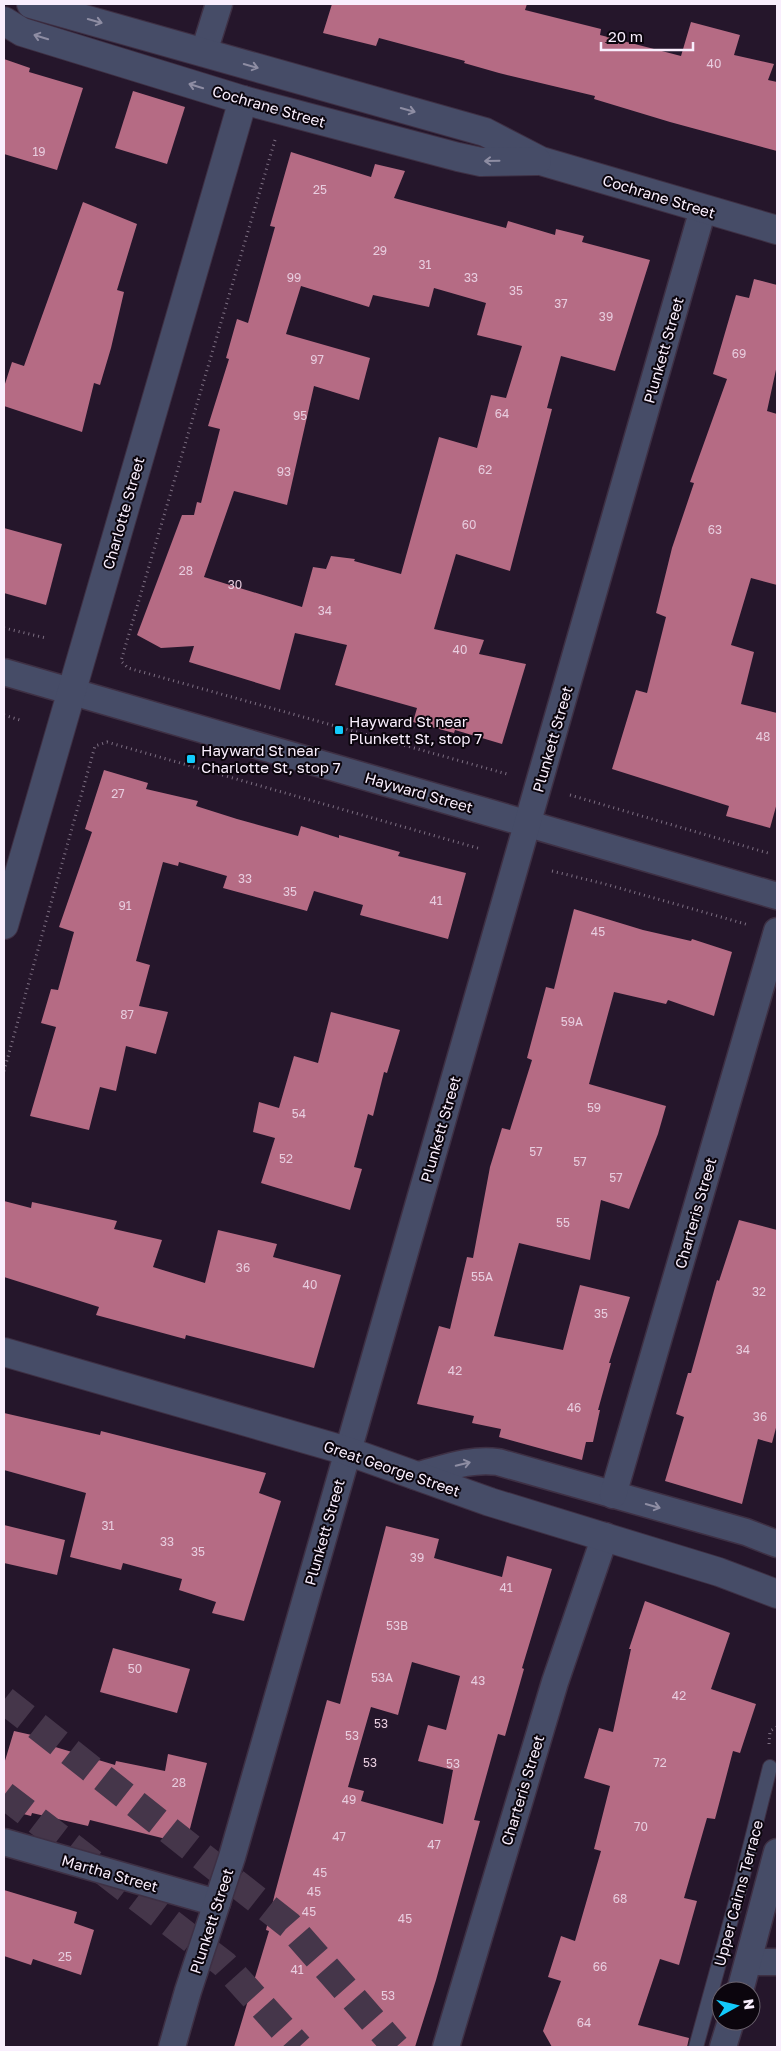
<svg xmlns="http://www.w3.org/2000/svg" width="781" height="2051" font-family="'Golos Text',sans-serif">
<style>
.building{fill:#b56b84;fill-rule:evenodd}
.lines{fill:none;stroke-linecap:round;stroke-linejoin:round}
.motorway-tunnel{stroke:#45364a;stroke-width:28;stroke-dasharray:28 14;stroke-linecap:butt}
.service-casing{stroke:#3e3044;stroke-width:16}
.minor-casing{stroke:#3e3044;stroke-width:29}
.tertiary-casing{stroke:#3e3044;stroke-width:30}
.path{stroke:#7d6f82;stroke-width:3;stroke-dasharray:1 4;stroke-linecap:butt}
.service{stroke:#464c67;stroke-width:14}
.minor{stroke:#464c67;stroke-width:26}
.tertiary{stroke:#464c67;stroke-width:28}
.oneway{stroke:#8e8da3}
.poi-dot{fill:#13cafb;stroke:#0b050d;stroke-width:2}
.labels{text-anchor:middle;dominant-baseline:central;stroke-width:4;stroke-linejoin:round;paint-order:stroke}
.number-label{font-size:12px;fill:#e8cddf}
.street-label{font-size:15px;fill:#f9eefd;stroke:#0b050d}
.poi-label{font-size:15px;fill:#f9eefd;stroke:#0b050d;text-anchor:start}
</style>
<rect width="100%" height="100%" fill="#25162b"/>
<!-- building -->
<g class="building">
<polygon points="332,4 527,4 525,10 601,29 600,35 681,56 691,22 740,35 734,55 774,64 768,80 777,82 777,151 670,122 594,99 595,96 499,73 464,63 465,61 379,38 376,46 323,33"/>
<polygon points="4,59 30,68 29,72 83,88 57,170 4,154"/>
<polygon points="133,91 185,107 167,164 115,148"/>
<path d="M 291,152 L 371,177 L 375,164 L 405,171 L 394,198 L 506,228 L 508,221 L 555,235 L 556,229 L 584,236 L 582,242 L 650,260 L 615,371 L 561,356 L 547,408 L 552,409 L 510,571 L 456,554 L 434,629 L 484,640 L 479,654 L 526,664 L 502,744 L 455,730 L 454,733 L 413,722 L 417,708 L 335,685 L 347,645 L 295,633 L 280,690 L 189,662 L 194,646 L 161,648 L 137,635 L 182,515 L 194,515 L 197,502 L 201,503 L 220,429 L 208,426 L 229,359 L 226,358 L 237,319 L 248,323 L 275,227 L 270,226 ZM 301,286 L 369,307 L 373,295 L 429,307 L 434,288 L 486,303 L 477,335 L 522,346 L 506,398 L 491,395 L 477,448 L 439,437 L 401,574 L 354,561 L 355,559 L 331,556 L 326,569 L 313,567 L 302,607 L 204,577 L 234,491 L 287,505 L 314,386 L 359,400 L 370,358 L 286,334 Z"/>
<polygon points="83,202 137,224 117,290 124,292 111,348 100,385 94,383 82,432 4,406 4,387 12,362 24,366"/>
<polygon points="754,279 777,285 777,365 767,411 777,414 777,585 751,578 731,645 754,652 741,704 777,713 777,803 770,828 726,816 729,806 612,769 636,690 647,693 666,617 656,613 672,548 694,483 690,482 727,379 713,374 736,295 749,298"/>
<polygon points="4,528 62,544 46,605 4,593"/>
<polygon points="104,770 148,783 146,789 198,801 196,806 237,819 298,836 301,826 339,838 339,835 400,852 398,856 466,873 448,939 360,915 363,905 314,891 307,911 223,888 227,876 179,862 178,866 163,862 136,961 150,965 139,1006 168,1012 156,1054 126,1046 116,1091 100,1087 89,1130 30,1116 56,1027 41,1023 51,989 58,990 74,932 59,927 92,832 85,829"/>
<polygon points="574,909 643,930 691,941 692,939 732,952 714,1016 668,1000 666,1004 614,992 589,1084 666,1106 658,1134 629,1209 601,1200 590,1260 519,1243 494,1336 563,1350 580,1285 630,1297 609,1363 611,1363 598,1410 600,1410 593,1442 586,1442 582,1460 499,1437 501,1429 472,1423 474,1416 417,1404 439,1326 450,1329 467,1257 473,1258 490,1167 502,1128 510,1130 532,1060 527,1058 546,987 554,989"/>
<polygon points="331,1012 400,1030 387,1073 384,1072 373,1116 368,1114 354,1167 362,1169 350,1210 261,1183 275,1138 253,1132 259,1102 279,1108 294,1056 318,1063"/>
<polygon points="4,1201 31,1208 32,1202 117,1221 114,1229 162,1240 153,1267 205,1283 218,1230 277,1244 273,1257 341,1275 314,1368 186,1335 185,1339 96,1315 99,1307 4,1277"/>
<polygon points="739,1220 777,1230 777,1424 772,1443 758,1439 742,1504 665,1481 684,1417 676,1414 688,1373 691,1373 717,1280 719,1281"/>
<polygon points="4,1413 100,1435 101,1431 266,1473 259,1493 281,1501 244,1621 212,1613 216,1602 179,1590 182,1579 123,1563 121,1570 70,1557 86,1493 4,1470"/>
<polygon points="4,1525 65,1540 57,1575 4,1563"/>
<path d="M 386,1526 L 439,1539 L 434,1558 L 502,1577 L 507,1556 L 552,1569 L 522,1668 L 524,1669 L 505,1736 L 498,1734 L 474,1820 L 480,1821 L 436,1980 L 415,2047 L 234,2047 L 269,1931 L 266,1930 L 275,1893 L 327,1700 L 340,1704 ZM 412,1662 L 460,1676 L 446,1730 L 428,1725 L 418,1761 L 453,1770 L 443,1824 L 361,1801 L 364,1791 L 348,1787 L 371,1707 L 398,1715 Z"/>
<polygon points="645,1601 730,1633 711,1689 756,1704 740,1753 733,1751 715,1819 707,1818 684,1898 697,1901 679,1965 660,1959 638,2025 689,2038 687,2047 552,2047 543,2031 561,1981 548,1977 561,1936 575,1941 601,1851 594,1849 610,1786 584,1778 599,1728 613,1732 631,1649 629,1649"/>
<polygon points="113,1648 190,1669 177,1713 100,1692"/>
<polygon points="14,1731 54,1740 52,1746 115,1765 116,1761 165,1771 168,1754 207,1763 186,1844 90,1820 88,1826 32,1813 31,1816 4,1809 4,1764"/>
<polygon points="4,1890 77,1912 74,1923 94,1930 81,1975 33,1959 31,1965 4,1956"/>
</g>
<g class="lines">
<!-- motorway-tunnel -->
<g class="motorway-tunnel">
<polyline points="4,1700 289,1925 396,2047"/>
<polyline points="4,1795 224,1964 299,2047"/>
</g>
<!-- service casing -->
<g class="service-casing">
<polyline id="service" points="696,2047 740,1887 770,1767"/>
</g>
<!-- minor casing -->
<g class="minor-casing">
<g id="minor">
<polyline points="204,52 219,4"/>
<polyline points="4,672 777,896"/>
<path d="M 415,1476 C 443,1469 470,1458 498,1462 L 746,1532 L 777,1544"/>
<polyline points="613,1495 777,931"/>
<polyline points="4,1842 217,1903"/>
<polyline points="749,1962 777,1962"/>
<polyline points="740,1991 777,1852"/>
<polyline points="172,2047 188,1991 232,1857 703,209"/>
<polyline points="446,2047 555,1682 605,1536"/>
<polyline points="723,2047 731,2021"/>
</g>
</g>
<!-- tertiary casing -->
<g class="tertiary-casing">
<g id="tertiary">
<polyline points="31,4 485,132 541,161 777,230"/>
<polyline points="4,21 22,32 243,100 458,157 481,162 537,161"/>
<polyline points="4,925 243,100"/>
<polyline points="4,1352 347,1451 490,1502 719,1572 777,1594"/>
</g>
</g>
<!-- path -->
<g class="path">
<polyline points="275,140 121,661 128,668 507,774"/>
<polyline points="4,628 46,638"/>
<polyline points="4,715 23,721"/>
<polyline points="570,795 768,853"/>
<polyline points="552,871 605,884 749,925"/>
<polyline points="4,1071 95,746 107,742 481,849"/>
<polyline points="769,1744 770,1731 777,1727"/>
</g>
<!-- service -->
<use href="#service" class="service"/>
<!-- minor -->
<use href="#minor" class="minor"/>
<!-- tertiary -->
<use href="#tertiary" class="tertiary"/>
</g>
<!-- one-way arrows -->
<defs><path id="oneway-shaft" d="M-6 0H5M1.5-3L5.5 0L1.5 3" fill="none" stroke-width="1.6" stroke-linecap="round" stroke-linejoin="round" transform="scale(1.25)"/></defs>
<g class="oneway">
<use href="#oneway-shaft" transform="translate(95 21) rotate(16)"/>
<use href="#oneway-shaft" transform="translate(41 37) rotate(-163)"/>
<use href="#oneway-shaft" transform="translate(251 66) rotate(16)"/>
<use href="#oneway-shaft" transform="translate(196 86) rotate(-163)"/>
<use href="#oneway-shaft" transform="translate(408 110) rotate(16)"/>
<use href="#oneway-shaft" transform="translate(492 161) rotate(179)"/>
<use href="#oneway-shaft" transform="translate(463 1464) rotate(-14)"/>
<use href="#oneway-shaft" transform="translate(653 1506) rotate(16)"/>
</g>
<!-- markers -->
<g class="poi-dot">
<rect x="334" y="725" width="10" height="10" rx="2.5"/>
<rect x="186" y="754" width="10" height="10" rx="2.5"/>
</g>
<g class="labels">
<!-- number labels -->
<g class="number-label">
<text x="714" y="63">40</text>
<text x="39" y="151">19</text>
<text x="320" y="189">25</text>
<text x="380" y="250">29</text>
<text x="425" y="264">31</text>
<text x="294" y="277">99</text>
<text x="471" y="277">33</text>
<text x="516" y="290">35</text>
<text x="561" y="303">37</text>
<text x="606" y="316">39</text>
<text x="739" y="353">69</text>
<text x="317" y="359">97</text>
<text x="502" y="413">64</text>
<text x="300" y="415">95</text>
<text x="485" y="469">62</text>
<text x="284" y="471">93</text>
<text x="469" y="524">60</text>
<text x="715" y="529">63</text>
<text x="186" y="570">28</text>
<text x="235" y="584">30</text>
<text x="325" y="610">34</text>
<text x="460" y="649">40</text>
<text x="763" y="736">48</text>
<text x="118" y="793">27</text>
<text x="245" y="878">33</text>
<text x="290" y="891">35</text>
<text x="436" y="900">41</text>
<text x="125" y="905">91</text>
<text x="598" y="931">45</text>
<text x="127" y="1014">87</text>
<text x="572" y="1021">59A</text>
<text x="594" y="1107">59</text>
<text x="299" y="1113">54</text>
<text x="536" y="1151">57</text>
<text x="286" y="1158">52</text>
<text x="580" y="1161">57</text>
<text x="616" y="1177">57</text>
<text x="563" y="1222">55</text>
<text x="243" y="1267">36</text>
<text x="482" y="1276">55A</text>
<text x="310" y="1284">40</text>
<text x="759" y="1291">32</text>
<text x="601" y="1313">35</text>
<text x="743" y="1349">34</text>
<text x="455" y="1370">42</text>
<text x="574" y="1407">46</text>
<text x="760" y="1416">36</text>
<text x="108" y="1525">31</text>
<text x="167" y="1541">33</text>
<text x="198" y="1551">35</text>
<text x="417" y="1557">39</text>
<text x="506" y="1587">41</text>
<text x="397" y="1625">53B</text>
<text x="135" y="1668">50</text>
<text x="382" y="1677">53A</text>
<text x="478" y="1680">43</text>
<text x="679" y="1695">42</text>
<text x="381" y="1723">53</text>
<text x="352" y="1735">53</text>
<text x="370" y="1762">53</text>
<text x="660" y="1762">72</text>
<text x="453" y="1763">53</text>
<text x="179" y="1782">28</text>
<text x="349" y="1799">49</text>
<text x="641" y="1826">70</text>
<text x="339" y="1836">47</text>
<text x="434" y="1844">47</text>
<text x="320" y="1872">45</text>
<text x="314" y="1891">45</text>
<text x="620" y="1898">68</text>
<text x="309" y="1911">45</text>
<text x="405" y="1918">45</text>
<text x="65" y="1956">25</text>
<text x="600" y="1966">66</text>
<text x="297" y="1969">41</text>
<text x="388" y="1995">53</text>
<text x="584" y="2022">64</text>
</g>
<!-- street labels -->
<g class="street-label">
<text transform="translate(269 106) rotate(16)">Cochrane Street</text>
<text transform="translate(659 196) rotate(17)">Cochrane Street</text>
<text transform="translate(663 350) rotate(-74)">Plunkett Street</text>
<text transform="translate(123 513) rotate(-74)">Charlotte Street</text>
<text transform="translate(552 739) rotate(-74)">Plunkett Street</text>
<text transform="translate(419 792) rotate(16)">Hayward Street</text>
<text transform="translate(440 1129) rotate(-74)">Plunkett Street</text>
<text transform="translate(695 1213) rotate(-74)">Charteris Street</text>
<text transform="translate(392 1468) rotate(19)">Great George Street</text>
<text transform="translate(324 1532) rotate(-74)">Plunkett Street</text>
<text transform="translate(522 1790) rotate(-73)">Charteris Street</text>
<text transform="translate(110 1873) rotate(16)">Martha Street</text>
<text transform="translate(738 1893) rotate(-75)">Upper Cairns Terrace</text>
<text transform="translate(211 1921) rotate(-72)">Plunkett Street</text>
</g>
<!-- poi labels -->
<g class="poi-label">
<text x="349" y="721">Hayward St near<tspan x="349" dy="17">Plunkett St, stop 7</tspan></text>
<text x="201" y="750">Hayward St near<tspan x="201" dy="17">Charlotte St, stop 7</tspan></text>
</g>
</g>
<!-- border -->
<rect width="781" height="2051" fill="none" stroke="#f9eefd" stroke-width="10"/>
<!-- north arrow -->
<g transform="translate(736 2006) rotate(82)"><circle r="24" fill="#0b050d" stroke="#6a626d"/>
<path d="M0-4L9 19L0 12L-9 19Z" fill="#13cafb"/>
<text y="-8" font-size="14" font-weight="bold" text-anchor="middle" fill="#f9eefd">N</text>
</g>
<!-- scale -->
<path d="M601 42v8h92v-8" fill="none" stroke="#f9eefd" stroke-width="2.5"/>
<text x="608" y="42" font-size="15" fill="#f9eefd" stroke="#0b050d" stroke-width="4" paint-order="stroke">20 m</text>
</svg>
